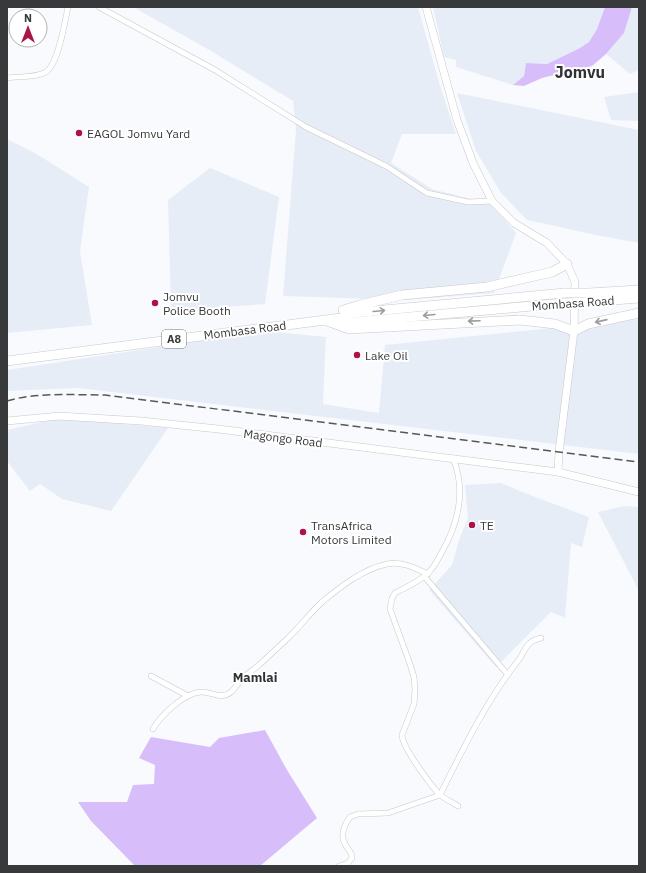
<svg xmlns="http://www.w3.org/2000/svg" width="646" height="873" font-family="'IBM Plex Sans',sans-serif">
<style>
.built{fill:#e7edf7}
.green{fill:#d8bdfb}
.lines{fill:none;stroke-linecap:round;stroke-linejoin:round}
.minor-casing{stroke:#c6c8cb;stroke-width:6}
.tertiary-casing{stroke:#c6c8cb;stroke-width:8}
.secondary-casing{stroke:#c6c8cb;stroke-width:8}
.trunk-casing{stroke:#c6c8cb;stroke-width:10}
.minor{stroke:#fff;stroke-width:5}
.tertiary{stroke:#fff;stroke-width:7}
.secondary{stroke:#fff;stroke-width:7}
.trunk{stroke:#fff;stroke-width:9}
.rail{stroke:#565859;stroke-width:1.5;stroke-dasharray:8 4;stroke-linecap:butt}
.trunk-bridge-casing{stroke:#c6c8cb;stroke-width:10;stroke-linecap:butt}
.trunk-bridge{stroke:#fff;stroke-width:9}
.oneway{stroke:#9c9c9c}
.poi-dot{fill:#a91547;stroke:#fff;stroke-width:1.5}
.labels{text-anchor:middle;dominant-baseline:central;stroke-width:4;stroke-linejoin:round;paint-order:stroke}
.shield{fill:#fff;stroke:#747475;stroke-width:1}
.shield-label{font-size:11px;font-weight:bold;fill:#38393a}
.poi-label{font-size:12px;fill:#38393a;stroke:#fff;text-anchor:start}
.street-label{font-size:12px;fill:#38393a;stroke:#fff}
.neighbourhood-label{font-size:13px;font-weight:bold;fill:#313235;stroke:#fff}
.district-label{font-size:16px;font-weight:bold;fill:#313235;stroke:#fff}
</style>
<rect width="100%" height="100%" fill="#f8fafe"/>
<!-- built -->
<g class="built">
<polygon points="133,7 418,7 440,86 456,134 402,134 391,163 432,189 490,204 516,233 494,293 405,300 283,296 296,129 293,101 211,51"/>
<polygon points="433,7 605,7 597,29 589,42 580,48 547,64 526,63 524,76 513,85 456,67 456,60 444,57"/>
<polygon points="632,7 639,7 639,70 630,74 606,54 624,33"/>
<polygon points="639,92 639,121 611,120 604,97"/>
<polygon points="457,93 639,130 639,243 596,235 527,220 501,193 476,151"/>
<polygon points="7,139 35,153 89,187 80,251 92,325 7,333"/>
<polygon points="210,168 279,197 265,304 171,311 168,200"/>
<polygon points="639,319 639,454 78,388 7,391 7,370 265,331 326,337 323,404 379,413 385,345"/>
<polygon points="60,418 168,428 111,511 62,499 40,484 30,491 7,461 7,430"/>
<polygon points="501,483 530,495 589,517 582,547 571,543 565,618 551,612 496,667 429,590 452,565 459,540 468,518 465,485"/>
<polygon points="624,506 639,507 639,591 598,512"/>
</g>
<!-- green -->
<g class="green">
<polygon points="605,7 632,7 624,33 606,54 592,66 542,78 524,86 513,85 524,76 526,63 547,64 580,48 589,42 597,29"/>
<polygon points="265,730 287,770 317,818 260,866 135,866 91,821 78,802 127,802 133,785 154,784 155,765 139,758 151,737 210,747 219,738"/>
</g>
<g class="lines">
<!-- minor casing -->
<g class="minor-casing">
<g id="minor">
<polyline points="99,7 215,70 306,127 386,166 427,193 468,202 492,201"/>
<path d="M 7,78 C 19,76 33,78 44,73 C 58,68 65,21 68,7"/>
<path d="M 453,458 C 466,490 459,522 442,552 C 438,559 435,566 429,572 C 422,580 405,588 395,593 L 392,598 L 390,609 L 410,664 L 414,677 L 415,690 L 414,704 L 402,735 C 402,747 430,784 439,794 C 444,799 452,802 458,806"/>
<polyline points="424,576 508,675"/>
<polyline points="151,676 188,696"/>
<path d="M 153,729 C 161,715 185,692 202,692 C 212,692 222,700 231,692 C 236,688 238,682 243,678 C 248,673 254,669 259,665 C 268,657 277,648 286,640 C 299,628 309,614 322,602 C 340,587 363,569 387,564 C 402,561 415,568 428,574"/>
<path d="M 339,866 L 348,863 L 352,858 C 352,852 348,850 345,844 C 340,835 345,824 350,817 L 358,814 L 388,813 L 440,795 C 463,749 486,701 518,661 C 523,655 524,648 530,643 C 533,640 537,639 541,638"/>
</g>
</g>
<!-- tertiary casing -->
<g class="tertiary-casing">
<polyline id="tertiary" points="7,421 59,416 141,421 218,429 558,472"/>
</g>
<!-- secondary casing -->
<g class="secondary-casing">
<polyline id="secondary" points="426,7 457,120 473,163 492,201 514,223 547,243 567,264 575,282 574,331 559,452 558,472 639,492"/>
</g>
<!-- trunk casing -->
<g class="trunk-casing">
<g id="trunk">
<polyline points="589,293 639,290"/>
<polyline points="588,302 639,298"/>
<polyline points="343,310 360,305 402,295 487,287 552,272 567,264"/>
<polyline points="341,318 353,322 565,303"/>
<polyline points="327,321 349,329 520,320 555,324 574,331 588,324 639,313"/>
<polyline points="7,361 341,318 352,313 565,293"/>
</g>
</g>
<!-- minor -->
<use href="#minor" class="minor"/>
<!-- tertiary -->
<use href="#tertiary" class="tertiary"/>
<!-- secondary -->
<use href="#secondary" class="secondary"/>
<!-- trunk -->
<use href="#trunk" class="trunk"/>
<!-- rail -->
<path class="rail" d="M 7,401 C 37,392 73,395 105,395 L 639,462"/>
<!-- trunk-bridge casing -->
<g class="trunk-bridge-casing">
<g id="trunk-bridge">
<polyline points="565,293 589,293"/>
<polyline points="565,303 588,302"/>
</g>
</g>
<!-- trunk-bridge -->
<use href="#trunk-bridge" class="trunk-bridge"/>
</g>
<!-- one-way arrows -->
<defs><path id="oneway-shaft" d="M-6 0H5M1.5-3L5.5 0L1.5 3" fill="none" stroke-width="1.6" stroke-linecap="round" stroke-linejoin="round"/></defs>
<g class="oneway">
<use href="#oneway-shaft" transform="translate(379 311) rotate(-5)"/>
<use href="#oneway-shaft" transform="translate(429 315) rotate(175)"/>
<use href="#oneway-shaft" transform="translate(474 321) rotate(178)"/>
<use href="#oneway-shaft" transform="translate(601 321) rotate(167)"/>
</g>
<!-- markers -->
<g class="poi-dot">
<circle cx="79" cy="133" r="4"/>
<circle cx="155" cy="303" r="4"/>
<circle cx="357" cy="355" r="4"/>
<circle cx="472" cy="525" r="4"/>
<circle cx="303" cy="532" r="4"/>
</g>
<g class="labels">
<!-- shield labels -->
<rect class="shield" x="162" y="330" width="24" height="18" rx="3"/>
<g class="shield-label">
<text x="174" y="339">A8</text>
</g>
<!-- poi labels -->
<g class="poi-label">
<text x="87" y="133">EAGOL Jomvu Yard</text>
<text x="163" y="296">Jomvu<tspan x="163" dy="14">Police Booth</tspan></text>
<text x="365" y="355">Lake Oil</text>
<text x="311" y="525">TransAfrica<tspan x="311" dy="14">Motors Limited</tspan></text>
<text x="480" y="525">TE</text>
</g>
<!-- street labels -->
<g class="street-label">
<text transform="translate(573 303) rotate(-4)">Mombasa Road</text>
<text transform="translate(245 330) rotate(-7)">Mombasa Road</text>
<text transform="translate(283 438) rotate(7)">Magongo Road</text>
</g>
<!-- neighbourhood labels -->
<g class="neighbourhood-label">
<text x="255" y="677">Mamlai</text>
</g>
<!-- district labels -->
<g class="district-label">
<text x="580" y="72">Jomvu</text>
</g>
</g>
<!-- border -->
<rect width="646" height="873" fill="none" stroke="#38393a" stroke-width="16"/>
<!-- north arrow -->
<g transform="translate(28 28)"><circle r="19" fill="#ffffff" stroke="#afb0b0"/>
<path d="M0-3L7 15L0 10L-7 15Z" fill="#a91547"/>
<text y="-6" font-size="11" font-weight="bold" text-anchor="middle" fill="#38393a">N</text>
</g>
</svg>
